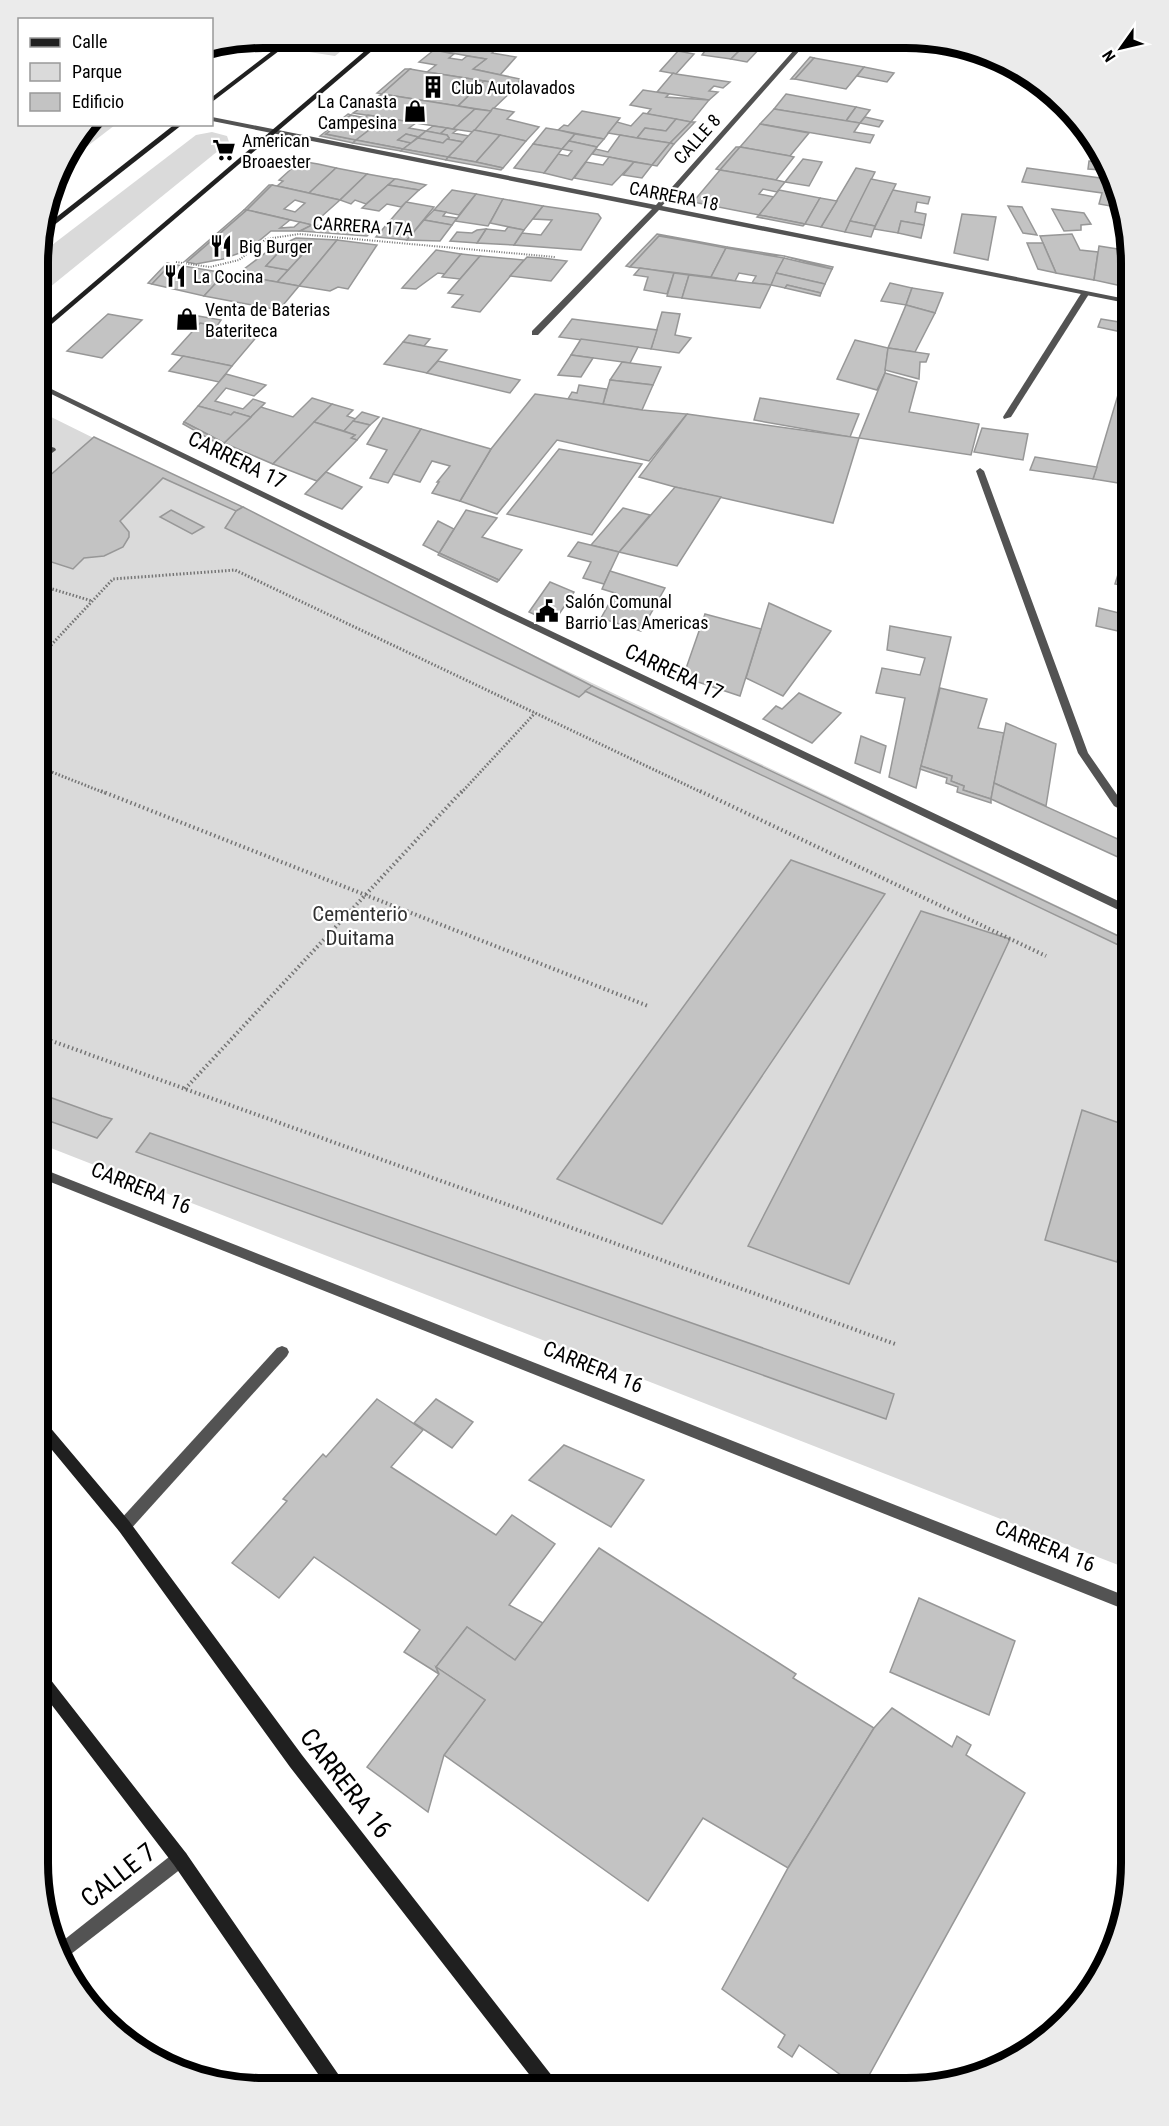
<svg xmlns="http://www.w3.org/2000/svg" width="1169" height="2126" font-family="'Roboto Condensed',sans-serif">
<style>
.green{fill:#dadada}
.building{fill:#c3c3c3;stroke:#979797;stroke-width:1.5;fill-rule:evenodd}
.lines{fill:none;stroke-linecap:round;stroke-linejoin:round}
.path-far2{stroke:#757575;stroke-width:2;stroke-dasharray:1 1.5;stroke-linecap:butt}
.path-far1{stroke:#757575;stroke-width:3;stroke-dasharray:1.5 2;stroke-linecap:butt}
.path{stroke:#757575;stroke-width:4;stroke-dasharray:1.5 3;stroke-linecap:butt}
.service{fill:#535353;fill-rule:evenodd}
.minor{fill:#535353;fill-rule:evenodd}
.secondary{fill:#202020;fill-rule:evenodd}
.labels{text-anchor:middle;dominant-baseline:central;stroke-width:4.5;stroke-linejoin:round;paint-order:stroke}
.far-poi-label{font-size:18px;fill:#000;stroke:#fff;text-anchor:start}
.far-street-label{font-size:18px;fill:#000;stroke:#fff}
.street-label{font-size:21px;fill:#000;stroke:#fff}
.park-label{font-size:21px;fill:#313131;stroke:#fff}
.near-street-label{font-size:26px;fill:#000;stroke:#fff}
.rim{fill:none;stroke:#000;stroke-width:8}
</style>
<rect width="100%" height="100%" fill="#fff"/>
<!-- green -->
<g class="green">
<polygon points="326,38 357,38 335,56 309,52"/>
<polygon points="90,125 115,125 59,168 61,163"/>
<polygon points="212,132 227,136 229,142 39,296 39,255 196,135"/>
<polygon points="39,411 500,639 1131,941 1131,1570 38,1143"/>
</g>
<!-- building -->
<g class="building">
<polygon points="447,39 487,39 479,45 497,49 492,53 516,57 500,75 473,69 486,59 434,50"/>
<polygon points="492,39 539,39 532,47"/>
<polygon points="687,40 718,40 745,45 731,59 702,55 707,48 684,45"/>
<polygon points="718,40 766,41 761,47"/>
<polygon points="837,41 894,41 887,50"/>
<polygon points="239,42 243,43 235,50 212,56 212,48"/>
<polygon points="745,45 761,47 747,62 731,59"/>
<polygon points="434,50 454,54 449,58 462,60 467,56 486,59 473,69 520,79 517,86 427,72 436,65 419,62"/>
<polygon points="678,51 694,54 676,74 660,71"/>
<polygon points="810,57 814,58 795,79 791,79"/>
<polygon points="814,58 864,67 846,89 795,79"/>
<polygon points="864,67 894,73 887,82 857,76"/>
<polygon points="405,69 410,69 382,94 377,93"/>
<polygon points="410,69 427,72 484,81 458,106 382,94"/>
<polygon points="673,73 676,74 730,82 723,88 714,86 709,91 718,92 709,100 657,92"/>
<polygon points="484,81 517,86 491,111 458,106"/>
<polygon points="643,90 669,94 666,97 709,100 691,122 647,114 651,109 630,105"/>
<polygon points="382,94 458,106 475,109 453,129 353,113"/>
<polygon points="786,94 856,107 846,121 774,109"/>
<polygon points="856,107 870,110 860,123 846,121"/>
<polygon points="493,108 514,112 507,119 539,127 526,141 474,130"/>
<polygon points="475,109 491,111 473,132 453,129"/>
<polygon points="774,109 860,123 854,132 874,135 870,143 760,124"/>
<polygon points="582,111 620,118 604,139 558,130 564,125 568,126"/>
<polygon points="643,113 676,119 666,131 645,128 637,138 608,133 617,122 631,126"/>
<polygon points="348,114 351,115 326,134 356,140 353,143 320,136"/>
<polygon points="351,115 381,121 356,140 326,134"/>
<polygon points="368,115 416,123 409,128 426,131 418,137 406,134 398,140 411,143 403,149 356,140 381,121 365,118"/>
<polygon points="865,117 883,121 879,127 860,123"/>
<polygon points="676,119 691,122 670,143 637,138 645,128 666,131"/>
<polygon points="691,122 695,122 674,144 670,143"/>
<polygon points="760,124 809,133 790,156 740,147"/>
<polygon points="433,126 447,128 440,134 426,131"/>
<polygon points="447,128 457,130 453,133 469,136 463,142 447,139 449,138 447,135 440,134"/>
<polygon points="546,128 558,130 575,134 562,149 533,144"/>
<polygon points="474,130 500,135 476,162 448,157"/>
<polygon points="426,131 447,135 449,138 443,143 418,138"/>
<polygon points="406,134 418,137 411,143 398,140"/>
<polygon points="575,134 604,139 597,147 569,141"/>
<polygon points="500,135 526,141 503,168 476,162"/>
<polygon points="620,135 637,138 670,143 652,165 592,154 596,149 608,152"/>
<polygon points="418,138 443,143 447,139 463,142 448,157 403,149"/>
<polygon points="356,140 403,149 401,151 353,143"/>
<polygon points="569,141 597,147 572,180 544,173 558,154 568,156 572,151 562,149"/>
<polygon points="670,143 674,144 657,166 652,165"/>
<polygon points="533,144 562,149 544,173 514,168"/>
<polygon points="1091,144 1097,145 1106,163 1096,162 1097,157 1090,156"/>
<polygon points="736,147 740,147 720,170 716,169"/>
<polygon points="740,147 790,156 794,157 776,180 720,170"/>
<polygon points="403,149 448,157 446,160 401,151"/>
<polygon points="448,157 476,162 503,168 501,170 446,160"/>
<polygon points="609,157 634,162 612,185 574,178 586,162 603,165"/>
<polygon points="803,159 822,162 809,186 785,182"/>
<polygon points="300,161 318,164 336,168 309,193 277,186 283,181 279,180"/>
<polygon points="1089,161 1106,163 1114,179 1101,178 1102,170 1088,169"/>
<polygon points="634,162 652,165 642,178 623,175"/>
<polygon points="336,168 367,174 340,200 309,193"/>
<polygon points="856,168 875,172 845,232 821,227"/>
<polygon points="1027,168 1115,180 1122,208 1099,204 1102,193 1022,182"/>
<polygon points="720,170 776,180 785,182 777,192 763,189 759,194 774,197 759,215 693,202"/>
<polygon points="367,174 395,179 366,204 355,200 351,204 340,200"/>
<polygon points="395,179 397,179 426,185 419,190 388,185"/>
<polygon points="871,179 896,184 875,226 850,221"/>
<polygon points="269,185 272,185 247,210 244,210"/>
<path d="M 272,185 L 277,186 L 340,200 L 312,225 L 247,210 ZM 295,200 L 305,203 L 295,212 L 284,209 Z"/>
<polygon points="388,185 419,190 401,207 387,204 379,211 362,208"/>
<polygon points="452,190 476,194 459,215 434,210"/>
<polygon points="779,190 820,198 805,224 759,215"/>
<polygon points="893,190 930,197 928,204 917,202 915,212 926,214 924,225 901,221 898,233 874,229"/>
<polygon points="476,194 503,199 488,226 455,221"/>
<polygon points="820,198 837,201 821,227 805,224"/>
<polygon points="503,199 526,203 543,206 524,230 490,223"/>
<polygon points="406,202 434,207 407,240 376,237"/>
<polygon points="543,206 598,214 601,218 581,250 514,245 522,233 541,235 552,220 533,219"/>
<polygon points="1008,206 1022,207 1037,235 1023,233"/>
<polygon points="1052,209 1084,213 1091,224 1081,225 1081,230 1064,231"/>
<polygon points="244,210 247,210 187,262 184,262"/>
<polygon points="247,210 290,220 280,228 294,227 300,222 312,225 300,231 271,231 248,250 223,259 196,264 187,262"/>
<polygon points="434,210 446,212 443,216 457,218 452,225 424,220"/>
<polygon points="962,214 996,217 988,260 954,253"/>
<polygon points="759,215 785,220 805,224 803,226 757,217"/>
<polygon points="424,220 452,225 440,241 407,240"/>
<polygon points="850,221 875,226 871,237 845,232"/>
<polygon points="901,221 924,225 921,238 898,233"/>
<polygon points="312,225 375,228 367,236 300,231"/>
<polygon points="508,227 524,230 514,245 477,243 486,229 505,231"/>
<polygon points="486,229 477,243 450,241 457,232 472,233 477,230"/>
<polygon points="657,234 695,241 727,247 659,236 630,267 626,266"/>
<polygon points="1072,234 1080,250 1098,252 1094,280 1056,273 1040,236"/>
<polygon points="659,236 694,242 726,248 711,277 630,267"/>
<polygon points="296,238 337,240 299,286 277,282 301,256 268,251"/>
<polygon points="337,240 377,245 348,289 338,287 330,291 299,286"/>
<polygon points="1027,243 1043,243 1056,273 1038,269"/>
<polygon points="1099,246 1130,251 1131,288 1094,280"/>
<polygon points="727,247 759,252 784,256 758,254"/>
<polygon points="726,248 738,250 784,258 771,285 752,283 756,276 739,273 735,281 711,277"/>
<polygon points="436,250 461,254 445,274 438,273 416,289 402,288"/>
<polygon points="268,251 279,252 266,266 288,270 277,282 236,275"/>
<polygon points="279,252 301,256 288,270 266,266"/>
<polygon points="461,254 480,256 460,279 442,277"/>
<polygon points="480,256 524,260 480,312 452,307 463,295 448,293"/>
<polygon points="784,256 806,261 833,267 832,269"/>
<polygon points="527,257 542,258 567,261 551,281 510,276"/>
<polygon points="784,258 805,263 832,269 825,284 776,273"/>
<polygon points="167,263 171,264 152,284 148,283"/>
<polygon points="171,264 225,273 204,296 152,284"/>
<polygon points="640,268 674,273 667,294 644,290 648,277 634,275"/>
<polygon points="225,273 277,282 299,286 279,310 204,296"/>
<polygon points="674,273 689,275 682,298 667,296"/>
<polygon points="776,273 825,284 821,293 787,285 785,288 771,285"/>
<polygon points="689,275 752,283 771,285 760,308 682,298"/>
<polygon points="890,283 912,288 906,305 881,301"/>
<polygon points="787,285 821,293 820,296 785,288"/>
<polygon points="912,288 943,293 935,313 906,305"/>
<polygon points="906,305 935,313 915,352 888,348"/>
<polygon points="662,312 680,314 675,335 691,338 679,353 651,349"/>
<polygon points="108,314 142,320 102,358 67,351"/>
<polygon points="187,314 221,320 217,326 178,323"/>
<polygon points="572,319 657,330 651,349 559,337"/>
<polygon points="1101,319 1131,324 1131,334 1098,327"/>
<polygon points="200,323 217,326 259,334 232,366 172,354"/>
<polygon points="409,335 430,339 424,346 403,342"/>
<polygon points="581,339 638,347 630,363 571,355"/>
<polygon points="855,340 888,348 885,373 877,390 837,379"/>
<polygon points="403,342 424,346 447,350 427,373 384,364"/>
<polygon points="888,348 929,354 926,362 920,362 919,379 885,370"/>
<polygon points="571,355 593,358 581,377 558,375"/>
<polygon points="183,356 232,366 219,382 169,371"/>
<polygon points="438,361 520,380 510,393 427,373"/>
<polygon points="622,362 630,363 661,367 653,385 610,380"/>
<polygon points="885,373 917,382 909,412 979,424 971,455 859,438"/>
<polygon points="226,374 266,385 254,396 226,388 215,401 243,409 253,399 265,403 251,417 234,412 231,415 198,406"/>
<polygon points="610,380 653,385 642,410 603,404"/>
<polygon points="579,385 607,389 603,404 568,399 572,392 577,393"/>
<polygon points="1120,388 1131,390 1131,485 1093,479"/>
<polygon points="535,394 642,410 687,414 649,461 557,440 497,514 460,501 491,449"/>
<polygon points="312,398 332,404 273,464 224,443 261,407 293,417"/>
<polygon points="760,398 859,414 850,437 754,420"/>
<polygon points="332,404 353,410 347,416 356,419 344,431 314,422"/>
<polygon points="198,406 231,415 234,412 251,417 224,443 184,422"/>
<polygon points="362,412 379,417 370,425 353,421"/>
<polygon points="687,414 859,438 833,523 675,487 639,477"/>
<polygon points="383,418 421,429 388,483 370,478 387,450 367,444"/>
<polygon points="353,421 370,425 357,440 351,438 355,435 344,431"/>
<polygon points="184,422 205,433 224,443 222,446 183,424"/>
<polygon points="314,422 355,435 351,438 357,440 317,481 273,464"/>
<polygon points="982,428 1028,434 1023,460 974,452"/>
<polygon points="421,429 491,449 460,501 432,493 439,482 437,482 450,466 432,461 420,482 393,474"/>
<polygon points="94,437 243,507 236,511 163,478 120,521 129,532 129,537 123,547 104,556 84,558 73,569 39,558 39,485"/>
<polygon points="559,449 642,464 592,535 507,514"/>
<polygon points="1035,457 1097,467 1093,479 1030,470"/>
<polygon points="326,472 362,487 342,509 305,494"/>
<polygon points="675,487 721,497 677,566 619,552"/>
<polygon points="243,507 592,686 579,697 225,528 236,511"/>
<polygon points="623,508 650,515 619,552 591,545"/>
<polygon points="171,510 204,527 192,534 160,517"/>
<polygon points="466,510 497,518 482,537 522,550 499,580 439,553"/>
<polygon points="438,521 454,529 439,553 423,545"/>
<polygon points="578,542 619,552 604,584 583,578 591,562 568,556"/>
<polygon points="439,553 463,564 499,580 497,582 438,555"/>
<polygon points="1120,568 1131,570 1131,587 1115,584"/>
<polygon points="610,571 665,588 641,631 601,618 615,593 602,589"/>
<polygon points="550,582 574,592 553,623 529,612"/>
<polygon points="769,603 831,631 783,696 746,678"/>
<polygon points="1099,608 1131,616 1131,634 1096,626"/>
<polygon points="705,614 761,629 740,696 683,677"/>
<polygon points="890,626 951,637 916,788 889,777 905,698 876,693 882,668 920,675 925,658 887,650"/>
<polygon points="592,686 1131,942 1131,951 585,691"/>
<polygon points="940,688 987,699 978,728 1004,733 991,799 963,790 964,786 951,781 952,776 921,766"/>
<polygon points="799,693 841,713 812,743 763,719 776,706 782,709"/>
<polygon points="1006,723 1056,744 1046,806 994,783"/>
<polygon points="861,736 886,746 880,773 855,763"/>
<polygon points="921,766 952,776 951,781 964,786 963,790 991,799 991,803 957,792 958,787 946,783 947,778 920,769"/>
<polygon points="994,783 1131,845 1131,863 991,799"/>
<polygon points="791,860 885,894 662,1224 557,1179"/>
<polygon points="921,911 1010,939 849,1284 748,1246"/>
<polygon points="38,1093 102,1116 112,1119 97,1138 38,1117"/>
<polygon points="1082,1110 1131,1127 1131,1204 1117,1262 1045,1240"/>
<polygon points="150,1133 894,1394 886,1419 136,1152"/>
<polygon points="377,1399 423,1430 391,1467 496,1535 512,1515 555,1544 509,1605 543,1623 515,1660 467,1627 436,1667 439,1674 404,1652 420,1630 314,1557 279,1598 232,1563 287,1501 283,1499 323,1454 326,1457"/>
<polygon points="436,1399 473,1422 452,1448 414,1423"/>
<polygon points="564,1445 644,1480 611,1527 529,1480"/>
<polygon points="599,1548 796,1674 793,1678 874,1728 788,1868 703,1818 648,1901 444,1755 485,1700 436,1667 467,1627 515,1660"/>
<polygon points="919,1598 1015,1641 989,1715 890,1672"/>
<polygon points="436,1667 485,1700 444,1755 428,1812 367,1767 439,1674"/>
<polygon points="892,1708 952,1747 957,1736 971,1745 966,1755 1025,1793 862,2088 859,2088 799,2045 792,2057 778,2047 785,2035 722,1989 788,1868 874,1728"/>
</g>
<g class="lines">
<!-- path-far2 -->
<polyline class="path-far2" points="176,262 210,267 239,260 266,239 299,234 555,257"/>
<!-- path-far1 -->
<g class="path-far1">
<polyline points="39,585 92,601"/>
<polyline points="39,658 113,579 235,570 703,793"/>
<polyline points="39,767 105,793"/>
<polyline points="461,793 535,713"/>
</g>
<!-- path -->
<g class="path">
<polyline points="101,791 648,1006"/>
<polyline points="700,791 1046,956"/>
<polyline points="38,1036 895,1344"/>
<polyline points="185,1089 462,791"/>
</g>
<!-- service -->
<g class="service">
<polygon points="1082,292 1089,294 1011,417 1004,419 1003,417"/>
<polygon points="39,443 55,448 56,450 52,453 39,449"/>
<polygon points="980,468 984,471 1088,753 1122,802 1131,807 1131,815 1114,806 1078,753 976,471"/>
<polygon points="282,1346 287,1348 289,1352 287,1356 129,1531 124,1533 119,1531 117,1526 119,1521 277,1348"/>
</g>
<!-- minor -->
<g class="minor">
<polygon points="802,41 808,41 662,206 1131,300 1131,304 659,210 538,335 532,335 532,331 652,209 212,121 212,117 656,205"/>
<polygon points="39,383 507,610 1131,907 1131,916 501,614 39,388"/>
<polygon points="38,1167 1131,1598 1131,1612 38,1177"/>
<polygon points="180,1851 186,1853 188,1859 186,1865 62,1961 55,1947 174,1853"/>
</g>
<!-- secondary -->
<g class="secondary">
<polygon points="289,38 296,38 212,102 212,97"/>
<polygon points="380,38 387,38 39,335 39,329"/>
<polygon points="175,124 183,124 39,237 40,230"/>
<polygon points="38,1417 43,1419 129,1521 302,1755 556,2081 559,2087 539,2087 290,1767 119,1531 38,1433"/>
<polygon points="38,1668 43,1670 186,1853 347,2087 327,2087 174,1865 38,1687"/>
</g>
</g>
<!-- icons -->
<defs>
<g id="building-bare" transform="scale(1.8)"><path d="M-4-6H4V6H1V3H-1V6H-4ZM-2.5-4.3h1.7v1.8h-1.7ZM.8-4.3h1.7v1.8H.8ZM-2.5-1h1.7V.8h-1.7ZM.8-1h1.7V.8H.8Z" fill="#000" stroke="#fff" stroke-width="2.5" paint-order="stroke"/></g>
<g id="shop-bare" transform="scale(1.8)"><path d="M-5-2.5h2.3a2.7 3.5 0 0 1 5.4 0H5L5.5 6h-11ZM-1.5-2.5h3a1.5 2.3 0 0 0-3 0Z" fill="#000" stroke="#fff" stroke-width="2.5" paint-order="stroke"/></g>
<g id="supermarket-bare" transform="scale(1.8)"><path d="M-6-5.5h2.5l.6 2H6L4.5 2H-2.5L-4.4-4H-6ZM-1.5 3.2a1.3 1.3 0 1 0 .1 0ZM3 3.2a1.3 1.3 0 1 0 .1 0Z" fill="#000" stroke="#fff" stroke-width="2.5" paint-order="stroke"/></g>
<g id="restaurant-bare" transform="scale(1.8)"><path d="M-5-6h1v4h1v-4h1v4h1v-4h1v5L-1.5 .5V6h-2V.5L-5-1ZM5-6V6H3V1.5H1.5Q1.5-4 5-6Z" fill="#000" stroke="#fff" stroke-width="2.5" paint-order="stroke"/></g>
<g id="civic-bare" transform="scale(1.8)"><path d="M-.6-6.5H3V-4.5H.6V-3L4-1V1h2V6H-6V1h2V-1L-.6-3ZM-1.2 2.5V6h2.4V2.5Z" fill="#000" stroke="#fff" stroke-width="2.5" paint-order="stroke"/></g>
</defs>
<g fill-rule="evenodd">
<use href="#building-bare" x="433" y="87"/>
<use href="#shop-bare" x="415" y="111"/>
<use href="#supermarket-bare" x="224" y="150"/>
<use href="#restaurant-bare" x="221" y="246"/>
<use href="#restaurant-bare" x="175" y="276"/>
<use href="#shop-bare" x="187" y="319"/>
<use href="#civic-bare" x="547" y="611"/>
</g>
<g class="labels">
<!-- far-poi labels -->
<g class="far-poi-label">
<text x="451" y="87">Club Autolavados</text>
<text x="397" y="101" text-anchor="end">La Canasta<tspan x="397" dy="21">Campesina</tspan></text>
<text x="242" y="140">American<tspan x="242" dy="21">Broaester</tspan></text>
<text x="239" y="246">Big Burger</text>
<text x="193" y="276">La Cocina</text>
<text x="205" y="309">Venta de Baterias<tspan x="205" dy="21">Bateriteca</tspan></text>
<text x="565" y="601">Salón Comunal<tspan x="565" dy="21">Barrio Las Americas</tspan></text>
</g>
<!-- far-street labels -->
<g class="far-street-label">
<text transform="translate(697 139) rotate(-48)">CALLE 8</text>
<text transform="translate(674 196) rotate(11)">CARRERA 18</text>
<text transform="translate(363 226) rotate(4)">CARRERA 17A</text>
</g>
<!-- street labels -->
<g class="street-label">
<text transform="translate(237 460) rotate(26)">CARRERA 17</text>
<text transform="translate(674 672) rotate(25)">CARRERA 17</text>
<text transform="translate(141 1188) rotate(22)">CARRERA 16</text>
<text transform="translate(593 1367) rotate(22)">CARRERA 16</text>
<text transform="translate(1045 1546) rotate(22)">CARRERA 16</text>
</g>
<!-- park labels -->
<g class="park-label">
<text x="360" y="914">Cementerio<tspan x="360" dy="24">Duitama</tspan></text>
</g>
<!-- near-street labels -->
<g class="near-street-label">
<text transform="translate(346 1783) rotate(52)">CARRERA 16</text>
<text transform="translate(118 1875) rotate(-38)">CALLE 7</text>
</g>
</g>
<!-- crop -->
<path d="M0 0H1169V2126H0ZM263 48H906A215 215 0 0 1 1121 263V1863A215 215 0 0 1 906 2078H263A215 215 0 0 1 48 1863V263A215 215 0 0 1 263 48Z" fill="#ebebeb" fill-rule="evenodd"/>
<path class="rim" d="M263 48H906A215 215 0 0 1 1121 263V1863A215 215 0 0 1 906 2078H263A215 215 0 0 1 48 1863V263A215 215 0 0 1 263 48Z"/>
<!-- legend -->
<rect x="18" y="18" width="195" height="108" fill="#ffffff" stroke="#999999" stroke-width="1.5"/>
<rect x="30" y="38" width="30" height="9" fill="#202020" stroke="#999999" stroke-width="1.5"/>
<text x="72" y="48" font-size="18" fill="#000000">Calle</text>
<rect x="30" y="63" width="30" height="18" fill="#dadada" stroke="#999999" stroke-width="1.5"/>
<text x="72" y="78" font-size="18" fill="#000000">Parque</text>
<rect x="30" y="93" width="30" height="18" fill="#c3c3c3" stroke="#999999" stroke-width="1.5"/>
<text x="72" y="108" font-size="18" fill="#000000">Edificio</text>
<!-- north arrow -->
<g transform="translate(1121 48) rotate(236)" stroke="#ffffff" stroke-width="4.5" paint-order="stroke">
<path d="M0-4.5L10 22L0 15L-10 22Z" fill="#000000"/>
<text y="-9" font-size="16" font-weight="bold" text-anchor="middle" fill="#000000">N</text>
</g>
</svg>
